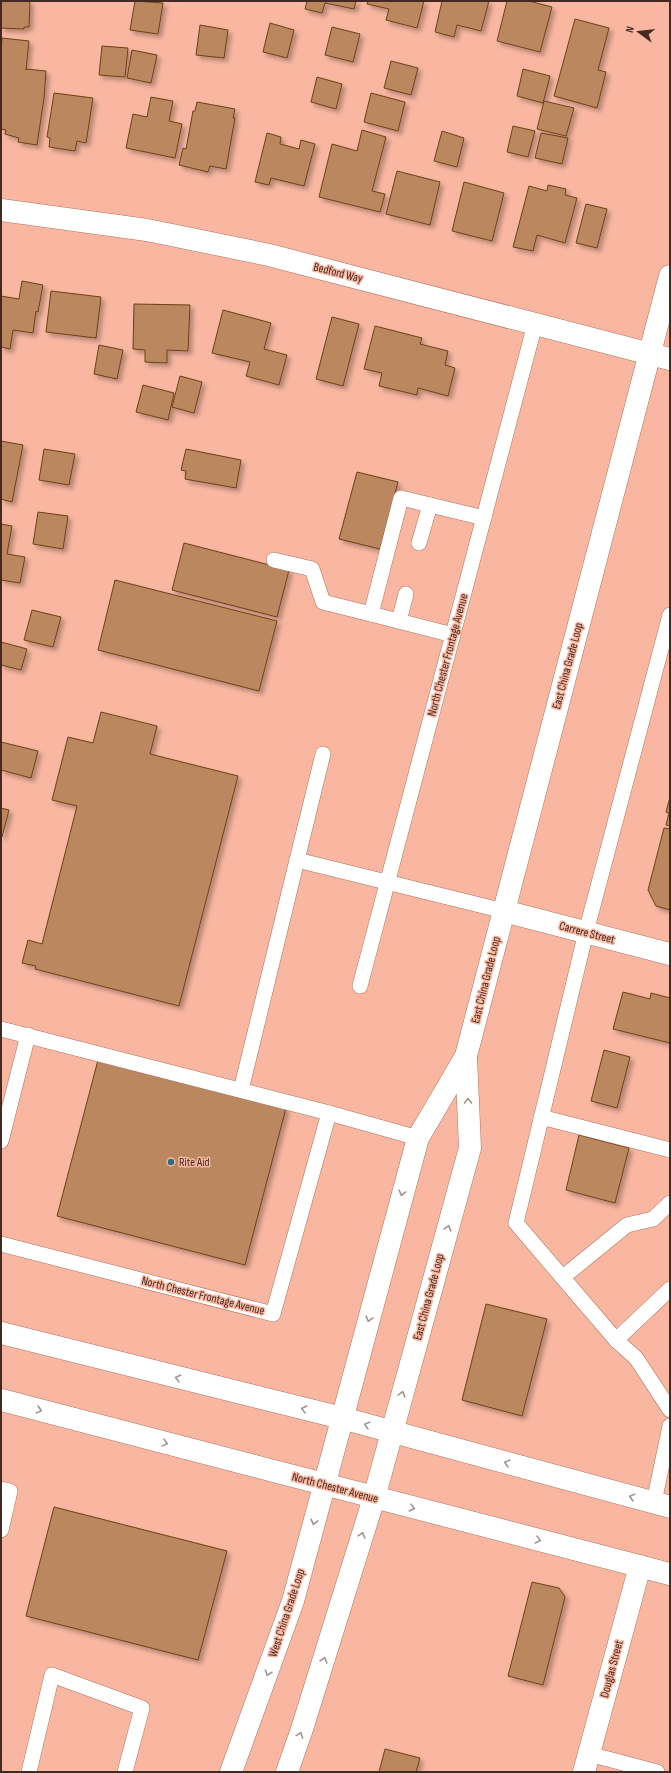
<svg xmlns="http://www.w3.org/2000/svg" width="671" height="1773" font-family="'Sofia Sans Condensed',sans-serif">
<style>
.building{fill:#ba875e;stroke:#6d4016;filter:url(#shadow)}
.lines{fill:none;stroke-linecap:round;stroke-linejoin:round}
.lane-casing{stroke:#af725d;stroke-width:16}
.street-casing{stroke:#af725d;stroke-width:23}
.secondary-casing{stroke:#af725d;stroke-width:23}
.lane{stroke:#fff;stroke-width:15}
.street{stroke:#fff;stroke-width:22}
.secondary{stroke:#fff;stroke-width:22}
.oneway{stroke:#a19490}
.poi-dot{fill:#2d6f81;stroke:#f9b7a1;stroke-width:1.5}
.labels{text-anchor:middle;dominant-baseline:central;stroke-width:3;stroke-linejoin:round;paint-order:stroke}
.street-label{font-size:12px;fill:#432921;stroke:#f9b7a1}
.poi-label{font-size:12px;fill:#432921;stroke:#f9b7a1;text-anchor:start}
</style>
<defs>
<filter id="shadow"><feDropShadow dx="3.5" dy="3.5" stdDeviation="2" flood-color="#0004"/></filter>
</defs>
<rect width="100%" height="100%" fill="#f9b7a1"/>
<!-- building -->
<g class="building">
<polygon points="1,1 30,1 29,27 24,27 24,29 1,28"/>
<polygon points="135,1 163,3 158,34 130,30"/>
<polygon points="307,1 356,1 354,9 325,3 322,13 305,9"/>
<polygon points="368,1 424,1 417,28 386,20 389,9 367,4"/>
<polygon points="442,1 489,1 481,31 457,25 454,37 435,32"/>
<polygon points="507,1 529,1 552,7 540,52 497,41"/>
<polygon points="575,19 609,28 598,70 606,72 597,108 554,96"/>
<polygon points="270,23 294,30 287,58 263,52"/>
<polygon points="200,25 228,30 224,58 196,55"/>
<polygon points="332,27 360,34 353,62 325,55"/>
<polygon points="2,38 29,41 26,70 26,69 46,71 44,98 37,145 18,142 19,138 5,134 6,130 1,129 1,52"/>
<polygon points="102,46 128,48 125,77 99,75"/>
<polygon points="132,50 157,55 151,83 127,78"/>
<polygon points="391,61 418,68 411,95 384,88"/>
<polygon points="523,69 550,76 543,103 517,96"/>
<polygon points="317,77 342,84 336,109 311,102"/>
<polygon points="54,93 93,98 86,143 77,141 75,151 49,147 50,138 47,137"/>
<polygon points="371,93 405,102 398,131 364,122"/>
<polygon points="151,97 173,101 169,121 182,124 175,158 126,148 133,114 147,117"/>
<polygon points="544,101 574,108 566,136 537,129"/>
<polygon points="197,102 235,109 233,118 235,118 226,169 210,166 208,172 179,165 183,148 186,149 193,111 195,111"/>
<polygon points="513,126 535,131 528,157 507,152"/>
<polygon points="362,130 386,137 372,191 385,194 380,212 319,197 332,144 357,151"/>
<polygon points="442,131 464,138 457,167 434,161"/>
<polygon points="267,133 281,137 280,144 299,149 301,140 315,144 304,186 271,178 269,185 255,182"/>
<polygon points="541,133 568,138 562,164 535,158"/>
<polygon points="397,171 440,182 430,225 386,214"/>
<polygon points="464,182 504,193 492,241 452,231"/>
<polygon points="548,185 566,189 565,195 577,198 565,243 537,235 533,251 513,247 529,186 547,191"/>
<polygon points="586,204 607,209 597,248 576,243"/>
<polygon points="22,281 43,285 38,312 36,311 33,333 13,330 10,349 1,347 1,296 19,299"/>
<polygon points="51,291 101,297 96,338 46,332"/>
<polygon points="134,304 190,305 188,351 167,350 167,363 145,362 145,350 133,349"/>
<polygon points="223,310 271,323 264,349 287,355 279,385 246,376 250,362 212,353"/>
<polygon points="332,317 359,324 343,386 316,379"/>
<polygon points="375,326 422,338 420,344 448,351 445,365 455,368 448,396 418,388 417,395 379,386 382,373 364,369"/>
<polygon points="99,345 123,350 117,379 94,374"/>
<polygon points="180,376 202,382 194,413 172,407"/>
<polygon points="143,385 174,393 168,420 136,412"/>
<polygon points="1,441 23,445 12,502 1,499"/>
<polygon points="44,449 75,454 69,485 39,480"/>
<polygon points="186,449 241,460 236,488 185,479 186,471 181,470"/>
<polygon points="357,472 398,482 380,549 339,539"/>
<polygon points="38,512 68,516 63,549 33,544"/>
<polygon points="1,524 12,526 7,554 25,557 20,583 1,580"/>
<polygon points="184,543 289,570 277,617 172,590"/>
<polygon points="115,580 277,621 259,691 98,650"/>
<polygon points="32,610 61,617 53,647 24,640"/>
<polygon points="1,642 27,649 21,670 1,665"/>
<polygon points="101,712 157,726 150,754 238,776 179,1006 35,969 36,966 22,963 28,940 42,944 77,806 52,800 68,737 93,743"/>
<polygon points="1,742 38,751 31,778 1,770"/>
<polygon points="670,797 670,826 666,825 669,813 666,812"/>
<polygon points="1,808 9,810 2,837 1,836"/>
<polygon points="664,828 670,829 670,910 656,906 648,890"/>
<polygon points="623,992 650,999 651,993 670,998 670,1043 613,1029"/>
<polygon points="604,1050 630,1057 617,1108 591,1101"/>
<polygon points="98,1060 286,1108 245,1265 57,1216"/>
<polygon points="579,1135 629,1148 615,1203 566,1190"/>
<polygon points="486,1304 547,1319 522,1416 462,1400"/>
<polygon points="54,1507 227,1551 198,1660 26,1616"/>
<polygon points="532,1582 559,1588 565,1597 543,1685 508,1676"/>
<polygon points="385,1749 420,1758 416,1772 379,1772"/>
</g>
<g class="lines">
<!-- lane casing -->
<g class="lane-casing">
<g id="lane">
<polyline points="419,543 430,505"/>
<polyline points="274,560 312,569 323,602 371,614"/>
<polyline points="670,615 586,932 516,1223 616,1340 636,1358 670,1410"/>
<polyline points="399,621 406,594"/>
<polyline points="453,635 371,614 401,498 484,518"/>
<polyline points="323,754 297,860 504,911"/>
<polyline points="360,986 535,324"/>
<polyline points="1,1029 329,1113 418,1138"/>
<polyline points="241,1090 297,860"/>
<polyline points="541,1117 670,1150"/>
<polyline points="1,1141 28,1035"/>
<polyline points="1,1244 273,1314 329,1113"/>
<polyline points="563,1277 627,1225 653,1219 670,1203"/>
<polyline points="616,1340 670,1289"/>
<polyline points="1,1489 10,1491 1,1530"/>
<polyline points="654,1502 670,1426"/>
<polyline points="589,1754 657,1772"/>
<polyline points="29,1772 52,1675 142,1708 125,1772"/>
</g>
</g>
<!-- street casing -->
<g class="street-casing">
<g id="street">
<polyline points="1,210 147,230 269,255 670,359"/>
<polyline points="504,911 670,954"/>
</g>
</g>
<!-- secondary casing -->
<g class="secondary-casing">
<g id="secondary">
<polyline points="1,1333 342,1418 670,1507"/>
<polyline points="1,1400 670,1574"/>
<polyline points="231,1772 293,1601 418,1138 466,1056"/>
<polyline points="287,1772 302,1729 374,1498 470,1148 466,1056 670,276"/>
<polyline points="584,1772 640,1566"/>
</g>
</g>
<!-- lane -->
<use href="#lane" class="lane"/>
<!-- street -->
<use href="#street" class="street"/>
<!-- secondary -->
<use href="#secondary" class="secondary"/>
</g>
<!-- one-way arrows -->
<defs><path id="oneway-chevron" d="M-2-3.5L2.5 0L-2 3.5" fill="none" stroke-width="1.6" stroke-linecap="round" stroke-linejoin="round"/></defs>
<g class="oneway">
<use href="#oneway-chevron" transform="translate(468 1101) rotate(-92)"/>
<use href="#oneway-chevron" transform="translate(402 1193) rotate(105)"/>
<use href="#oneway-chevron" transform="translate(448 1228) rotate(-75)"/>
<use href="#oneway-chevron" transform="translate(369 1319) rotate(105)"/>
<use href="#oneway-chevron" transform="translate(178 1378) rotate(-166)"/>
<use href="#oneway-chevron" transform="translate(402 1394) rotate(-75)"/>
<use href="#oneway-chevron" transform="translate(304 1409) rotate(-166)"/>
<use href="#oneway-chevron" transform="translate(39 1410) rotate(15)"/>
<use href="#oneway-chevron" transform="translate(367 1425) rotate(-165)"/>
<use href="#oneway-chevron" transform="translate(165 1443) rotate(15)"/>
<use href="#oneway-chevron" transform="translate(507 1463) rotate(-165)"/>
<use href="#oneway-chevron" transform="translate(632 1497) rotate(-165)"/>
<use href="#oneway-chevron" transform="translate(412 1508) rotate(14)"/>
<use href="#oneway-chevron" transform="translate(314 1522) rotate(105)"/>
<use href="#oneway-chevron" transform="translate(362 1535) rotate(-73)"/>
<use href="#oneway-chevron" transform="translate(538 1540) rotate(14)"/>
<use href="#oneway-chevron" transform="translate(324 1660) rotate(-73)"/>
<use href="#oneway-chevron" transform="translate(268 1673) rotate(109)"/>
<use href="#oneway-chevron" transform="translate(300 1735) rotate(-70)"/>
</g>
<!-- markers -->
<circle class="poi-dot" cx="171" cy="1162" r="4"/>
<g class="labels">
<!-- street labels -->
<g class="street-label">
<text transform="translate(338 273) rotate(14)">Bedford Way</text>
<text transform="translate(448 655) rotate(-75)">North Chester Frontage Avenue</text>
<text transform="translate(568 666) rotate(-75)">East China Grade Loop</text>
<text transform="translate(587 933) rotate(15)">Carrere Street</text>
<text transform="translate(486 980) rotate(-76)">East China Grade Loop</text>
<text transform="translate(203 1296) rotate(14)">North Chester Frontage Avenue</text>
<text transform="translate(429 1297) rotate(-75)">East China Grade Loop</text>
<text transform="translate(335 1488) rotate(15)">North Chester Avenue</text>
<text transform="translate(287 1613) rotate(-72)">West China Grade Loop</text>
<text transform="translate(612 1669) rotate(-75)">Douglas Street</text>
</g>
<!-- poi labels -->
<g class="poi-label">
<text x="179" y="1162">Rite Aid</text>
</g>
</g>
<!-- border -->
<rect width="671" height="1773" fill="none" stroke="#432921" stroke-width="4"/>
<!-- north arrow -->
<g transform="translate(639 32) rotate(285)" stroke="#f9b7a1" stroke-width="3" paint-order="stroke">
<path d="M0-3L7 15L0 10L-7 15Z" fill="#432921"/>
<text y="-6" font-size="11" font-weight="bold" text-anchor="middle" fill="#432921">N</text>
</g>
</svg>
